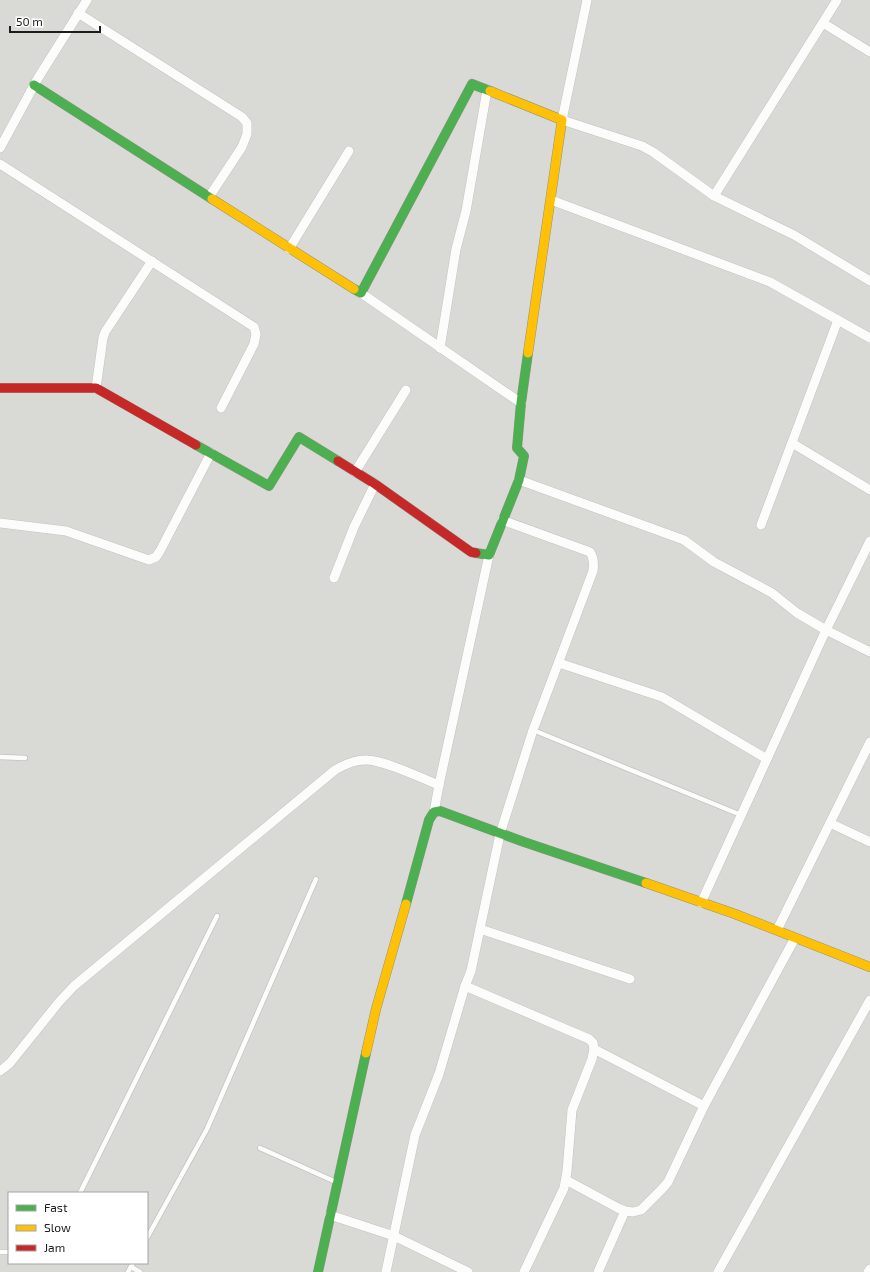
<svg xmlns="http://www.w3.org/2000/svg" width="870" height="1272" font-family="'Exo 2',sans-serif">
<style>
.residential{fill:#d9d9d6;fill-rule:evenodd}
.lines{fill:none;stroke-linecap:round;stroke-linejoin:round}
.lane-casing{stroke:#c3c3c1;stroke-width:6}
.street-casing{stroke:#c3c3c1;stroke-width:10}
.fast-casing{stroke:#8d937e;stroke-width:10}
.slow-casing{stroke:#8d937e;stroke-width:10}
.jam-casing{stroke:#8d937e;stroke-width:10}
.lane{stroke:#fcfcfb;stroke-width:4.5}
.street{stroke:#fcfcfb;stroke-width:9}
.fast{stroke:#4caf50;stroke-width:9}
.slow{stroke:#ffc107;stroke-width:9}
.jam{stroke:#c62828;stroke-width:9}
</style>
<rect width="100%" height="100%" fill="#eaeae5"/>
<!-- residential -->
<path class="residential" d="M 0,0 L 870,0 L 870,1272 L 0,1272 ZM 9,1193 L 147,1193 L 147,1263 L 9,1263 Z"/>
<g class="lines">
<!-- lane casing -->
<g class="lane-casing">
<g id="lane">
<polyline points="533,730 741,815"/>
<polyline points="0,757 25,758"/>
<polyline points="260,1148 336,1182"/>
<polyline points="80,1193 217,916"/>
<polyline points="147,1238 207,1129 316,879"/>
<polyline points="0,1252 9,1252"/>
<polyline points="131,1267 140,1272"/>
<polyline points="128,1272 133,1263"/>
</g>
</g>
<!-- street casing -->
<g class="street-casing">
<g id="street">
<polyline points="587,0 562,120 642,146 653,152 714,196 794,235 870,281"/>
<polyline points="78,13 242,117 247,123 247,134 242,147 209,197"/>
<polyline points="823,23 870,52"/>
<polyline points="0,148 38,78 87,0"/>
<polyline points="0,164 254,327 256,334 254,344 221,408"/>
<polyline points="714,196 837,0"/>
<polyline points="551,200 770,282 870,338"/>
<polyline points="289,249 349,151"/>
<polyline points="361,293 521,403"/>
<polyline points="440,348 456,249 466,211 487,90"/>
<polyline points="96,388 103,338 105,332 152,261"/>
<polyline points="792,443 870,490"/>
<polyline points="355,472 406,390"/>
<polyline points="519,480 684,540 714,562 772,593 797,613 826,630 870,652"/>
<polyline points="0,523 66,531 149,560 156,557 160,551 211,453"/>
<polyline points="761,525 838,320"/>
<polyline points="334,578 354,527 375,484"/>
<polyline points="559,663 662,697 767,759"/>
<polyline points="434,812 439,785 489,555"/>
<polyline points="830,823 870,842"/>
<polyline points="701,903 826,630 870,541"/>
<polyline points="480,929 630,979"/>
<polyline points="777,930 870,742"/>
<polyline points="465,986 589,1039 593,1043 594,1049 592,1059 572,1110 567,1171 564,1188 524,1272"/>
<polyline points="594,1049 704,1106"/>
<path d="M 0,1071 L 4,1068 L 10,1063 L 59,1002 L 74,986 L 335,770 C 345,764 356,759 368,760 C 386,761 421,778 439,785"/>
<polyline points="566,1180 618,1208 625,1211 633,1212 641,1210 662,1189 668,1182 704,1106 795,938"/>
<polyline points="330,1215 394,1236 468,1272"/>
<path d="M 386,1272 L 415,1135 L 439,1074 L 465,986 L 471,971 L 500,834 L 533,730 L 593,571 C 594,564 594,558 590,552 L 502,520"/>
<polyline points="598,1272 625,1211"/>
<polyline points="718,1272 870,1000"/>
<polyline points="868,1272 870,1269"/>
</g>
</g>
<!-- fast casing -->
<g class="fast-casing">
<g id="fast">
<polyline points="34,85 212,199"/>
<polyline points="354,289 361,293 472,84 490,91"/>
<polyline points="196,445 269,486 299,437 338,461"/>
<polyline points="476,553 489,555 519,480 524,456 517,448 521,403 528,353"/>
<polyline points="406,904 429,820 434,812 440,811 524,842 646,883"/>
<polyline points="318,1272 366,1053"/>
</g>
</g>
<!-- slow casing -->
<g class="slow-casing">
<g id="slow">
<polyline points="490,91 562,120 528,353"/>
<polyline points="212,199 354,289"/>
<polyline points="646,883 735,914 870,967"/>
<polyline points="366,1053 376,1009 406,904"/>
</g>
</g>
<!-- jam casing -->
<g class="jam-casing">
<g id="jam">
<polyline points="0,388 96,388 196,445"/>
<polyline points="338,461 375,484 471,552 476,553"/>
</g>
</g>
<!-- lane -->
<use href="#lane" class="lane"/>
<!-- street -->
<use href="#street" class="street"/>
<!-- fast -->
<use href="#fast" class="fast"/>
<!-- slow -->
<use href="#slow" class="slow"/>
<!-- jam -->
<use href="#jam" class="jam"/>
</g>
<!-- legend -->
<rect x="8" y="1192" width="140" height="72" fill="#ffffff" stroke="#a4a4a4"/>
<rect x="16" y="1205" width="20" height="6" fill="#4caf50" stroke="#a4a4a4"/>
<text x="44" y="1212" font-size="12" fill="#1c1c1c">Fast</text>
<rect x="16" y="1225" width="20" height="6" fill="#ffc107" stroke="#a4a4a4"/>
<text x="44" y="1232" font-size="12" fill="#1c1c1c">Slow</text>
<rect x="16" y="1245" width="20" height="6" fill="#c62828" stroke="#a4a4a4"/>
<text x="44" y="1252" font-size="12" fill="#1c1c1c">Jam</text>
<!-- scale -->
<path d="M10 26v6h90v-6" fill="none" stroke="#1c1c1c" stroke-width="2"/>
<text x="16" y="26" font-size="12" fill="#1c1c1c" stroke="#ffffff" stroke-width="3" paint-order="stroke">50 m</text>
</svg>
